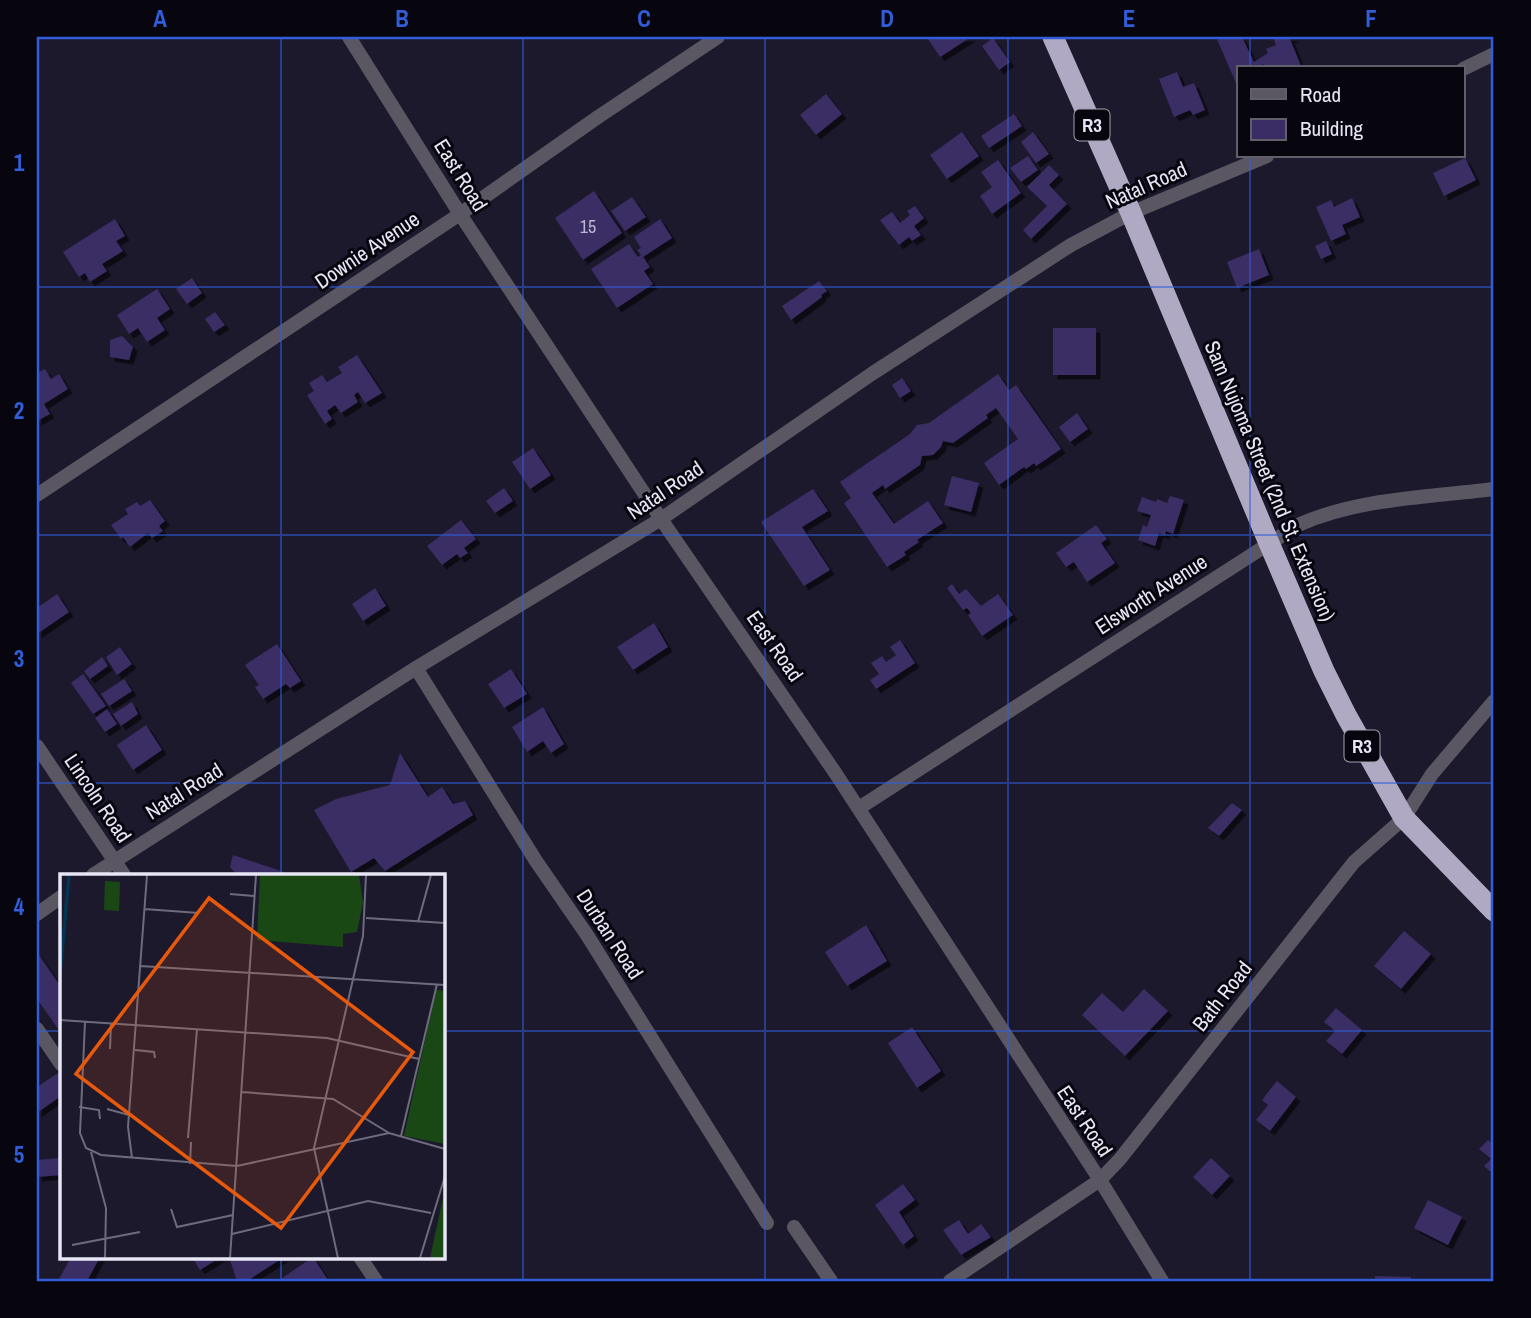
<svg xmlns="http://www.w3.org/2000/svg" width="1531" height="1318" font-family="'Archivo Narrow',sans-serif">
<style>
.building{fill:#3a2d65;filter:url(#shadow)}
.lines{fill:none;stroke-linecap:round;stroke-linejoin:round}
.street{stroke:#5a5762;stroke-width:14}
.highway{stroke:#b0a9c4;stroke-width:21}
.grid{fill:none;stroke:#315ddb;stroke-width:2;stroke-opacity:0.55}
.labels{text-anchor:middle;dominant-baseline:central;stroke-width:6;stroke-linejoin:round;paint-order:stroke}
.number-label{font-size:18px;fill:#bcb8d0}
.shield{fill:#07060e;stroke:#a4a3af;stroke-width:2}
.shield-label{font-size:19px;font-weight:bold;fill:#e7e6f4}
.street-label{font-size:21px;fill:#e7e6f4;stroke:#07060e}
.inset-river{fill:none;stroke:#003555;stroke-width:3.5}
.inset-road{fill:none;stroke:#6e6b7d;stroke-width:2}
.view{fill:#e8590c;fill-opacity:0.15;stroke:#e8590c;stroke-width:3.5}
.inset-edge{fill:none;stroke:#e7e6f4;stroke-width:3.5}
.neatline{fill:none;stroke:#315ddb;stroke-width:2.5}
.grid-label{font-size:23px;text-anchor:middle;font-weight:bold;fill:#315ddb}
</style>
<defs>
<filter id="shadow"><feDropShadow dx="4.5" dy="4.5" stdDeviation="0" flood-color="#0009"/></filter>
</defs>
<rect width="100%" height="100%" fill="#1d192d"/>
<!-- building -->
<g class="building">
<polygon points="931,37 971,37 940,57 928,39"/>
<polygon points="1216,37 1242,37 1254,62 1268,53 1266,49 1276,45 1273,37 1295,37 1290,39 1301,66 1296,68 1265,68 1264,64 1257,68 1239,68 1239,82 1236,83"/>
<polygon points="993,38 1010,62 999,70 982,46"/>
<polygon points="1177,72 1183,87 1194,83 1205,110 1193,115 1190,110 1174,117 1159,79"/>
<polygon points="826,94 842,114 816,135 800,115"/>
<polygon points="1014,114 1022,126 989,148 981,136"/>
<polygon points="962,132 979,156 947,179 930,155"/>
<polygon points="1033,132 1049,154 1036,163 1021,142"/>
<polygon points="1028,156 1038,170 1021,182 1010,168"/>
<polygon points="1465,158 1476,180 1444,196 1433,173"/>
<polygon points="998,160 1021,193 992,214 980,196 992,187 981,172"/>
<polygon points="1049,165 1059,175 1049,185 1067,204 1031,239 1023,230 1047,206 1027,187"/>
<polygon points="594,191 622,233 583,260 555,218"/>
<polygon points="632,197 646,217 625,231 611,211"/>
<polygon points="1352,198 1360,217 1342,225 1346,234 1331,241 1316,207 1331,200 1334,207"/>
<polygon points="915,206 924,218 914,226 921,235 912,241 909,237 899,245 880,220 892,212 900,223 910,215 907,211"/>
<polygon points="115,219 125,236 116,241 123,251 102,264 107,271 90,282 85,273 79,277 63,252"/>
<polygon points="660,219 672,238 643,257 650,267 644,271 653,284 617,308 591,269 629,244 638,257 641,255 637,250 641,248 634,237"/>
<polygon points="1326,241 1332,254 1321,259 1315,246"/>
<polygon points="1259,249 1269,275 1237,288 1227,262"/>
<polygon points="192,278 202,293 187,304 176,289"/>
<polygon points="819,281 827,291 821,295 822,297 791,320 782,306"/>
<polygon points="157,289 170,309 157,318 165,330 147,342 138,328 129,334 117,315"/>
<polygon points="215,312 225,325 214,332 205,319"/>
<rect x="1053" y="328" width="43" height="47"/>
<polygon points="122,336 133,347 129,360 110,357 110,340"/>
<polygon points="357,355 382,393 365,403 358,392 354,395 358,402 341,413 335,405 327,411 332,419 325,424 307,395 314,391 309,383 322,375 327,382 342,373 338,367"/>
<polygon points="45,369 51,379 59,374 68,389 44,404 50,414 37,421 37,373"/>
<polygon points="998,374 1009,390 1016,385 1061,449 1036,466 1034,463 1026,469 1024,467 999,485 984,463 1018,439 996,408 986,415 988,418 953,443 943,441 941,447 933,455 922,456 920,465 885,489 883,485 872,493 894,524 928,501 943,523 917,540 919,542 904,552 906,555 887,567 844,503 851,498 840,482 910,434 917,425 929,423"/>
<polygon points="902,378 911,391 900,398 892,385"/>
<polygon points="1077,413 1088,429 1070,442 1059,427"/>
<polygon points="533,448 551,475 530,489 512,462"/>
<polygon points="952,476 979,483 971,512 944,505"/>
<polygon points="504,488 513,501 495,513 486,501"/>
<polygon points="813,489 828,511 802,527 830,570 804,586 761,522"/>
<polygon points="1170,496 1184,500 1173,534 1166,531 1165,535 1159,533 1155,546 1138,540 1143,525 1147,527 1151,515 1137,511 1142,497 1156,502 1157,499 1167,503"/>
<polygon points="150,500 165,521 159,526 163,531 152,538 148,533 130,547 123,537 121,539 111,525 128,514 125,509 137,502 140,506"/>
<polygon points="461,520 476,539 464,548 468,553 460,558 457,554 442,565 427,546"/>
<polygon points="1096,525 1107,539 1101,543 1115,563 1087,582 1074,562 1066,567 1056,553"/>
<polygon points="952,584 959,594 966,589 981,606 998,594 1013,615 982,636 968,615 971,613 967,608 963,610 947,588"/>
<polygon points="375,588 386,606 363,621 352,604"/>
<polygon points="57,594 69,612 37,634 37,608"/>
<polygon points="654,623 668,647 633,670 617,647"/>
<polygon points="900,640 915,663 876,689 870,680 879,674 871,663 882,656 886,662 896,655 890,647"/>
<polygon points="277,644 301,681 290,688 286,684 263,699 255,687 259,685 245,665"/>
<polygon points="120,647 132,664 117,675 106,657"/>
<polygon points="102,657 108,666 90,679 84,671"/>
<polygon points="511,669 527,694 504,708 488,684"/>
<polygon points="83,674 106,706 93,714 71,683"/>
<polygon points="124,679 132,691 109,706 101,694"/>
<polygon points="132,702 138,714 121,726 113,714"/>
<polygon points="543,707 564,744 551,753 543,741 527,752 512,727"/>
<polygon points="107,709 117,724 105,732 95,718"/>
<polygon points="146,725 162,750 133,770 117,745"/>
<polygon points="400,753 428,797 442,787 453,804 465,801 473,815 385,871 374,858 351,872 314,810 336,799 390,785"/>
<polygon points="1232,803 1242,810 1219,836 1208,828"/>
<polygon points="233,855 284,872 283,875 237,875 230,867"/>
<polygon points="866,925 887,961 847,986 825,952"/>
<polygon points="1404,931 1431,954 1401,989 1374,966"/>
<polygon points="37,952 61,987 61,1033 37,999"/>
<polygon points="1144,989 1168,1011 1125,1056 1082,1015 1102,993 1123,1012"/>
<polygon points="1336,1008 1362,1030 1342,1054 1326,1041 1335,1031 1324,1022"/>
<polygon points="912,1027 941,1071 917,1088 888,1043"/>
<polygon points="58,1073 61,1078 61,1096 37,1113 37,1087"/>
<polygon points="1277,1081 1296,1097 1270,1131 1256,1120 1268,1105 1262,1100"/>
<polygon points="1488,1140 1494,1145 1494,1175 1484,1166 1491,1159 1479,1149"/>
<polygon points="61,1158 61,1175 37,1177 37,1160"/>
<polygon points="1211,1158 1230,1176 1212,1195 1193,1177"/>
<polygon points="903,1184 915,1200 899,1212 914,1236 903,1245 875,1205"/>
<polygon points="1428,1200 1462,1217 1448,1245 1414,1228"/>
<polygon points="959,1220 968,1234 981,1224 991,1237 961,1255 943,1230"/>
<polygon points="71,1257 100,1257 87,1281 64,1281 59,1279"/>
<polygon points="192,1257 221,1257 200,1270"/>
<polygon points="229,1257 284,1257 247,1281 237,1281"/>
<polygon points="313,1257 328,1280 278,1281"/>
<polygon points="1375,1276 1411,1277 1411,1281 1375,1281"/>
</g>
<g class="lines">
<!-- street -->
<g class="street">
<polyline points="349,37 460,214 661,519 836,774 1100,1180 1162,1281"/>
<polyline points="1463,69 1494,54"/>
<polyline points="37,495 460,214 598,117 718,37"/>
<polyline points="416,668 536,861 587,935 767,1223"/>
<polyline points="37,746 124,875"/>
<path d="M 859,808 L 1298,525 C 1358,498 1430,497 1494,489"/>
<polyline points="93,875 416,668 661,519 873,373 1071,245 1131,213 1267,156"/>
<polyline points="37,914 61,897"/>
<polyline points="37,1029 61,1064"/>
<polyline points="794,1227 831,1281"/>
<polyline points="360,1257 376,1281"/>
<polyline points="950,1281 1100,1180 1120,1159 1354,862 1404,818 1432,774 1494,701"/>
</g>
<!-- highway -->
<polyline class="highway" points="1053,37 1131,213 1269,543 1324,671 1346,715 1404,818 1494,911"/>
</g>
<!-- grid -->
<path class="grid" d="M 281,37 L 281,875M 523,37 L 523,1281M 765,37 L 765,1281M 1008,37 L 1008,1281M 1250,37 L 1250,68M 1250,156 L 1250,1281M 37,287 L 1494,287M 37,535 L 1494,535M 37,783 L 1494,783M 37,1031 L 61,1031M 443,1031 L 1494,1031M 281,1257 L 281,1281"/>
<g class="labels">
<!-- number labels -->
<g class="number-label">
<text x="588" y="226">15</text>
</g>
<!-- shield labels -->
<g class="shield">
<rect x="1074.5" y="109.5" width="35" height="31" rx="5"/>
<rect x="1344.5" y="730.5" width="35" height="31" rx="5"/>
</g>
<g class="shield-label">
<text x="1092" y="125">R3</text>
<text x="1362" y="746">R3</text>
</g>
<!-- street labels -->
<g class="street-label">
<text transform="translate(461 175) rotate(58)">East Road</text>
<text transform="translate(1146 185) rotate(-24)">Natal Road</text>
<text transform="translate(367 250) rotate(-34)">Downie Avenue</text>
<text transform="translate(1270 481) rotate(67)">Sam Nujoma Street (2nd St. Extension)</text>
<text transform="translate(665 490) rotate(-34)">Natal Road</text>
<text transform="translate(1151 594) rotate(-33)">Elsworth Avenue</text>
<text transform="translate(775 646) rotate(55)">East Road</text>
<text transform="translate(184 791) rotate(-32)">Natal Road</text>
<text transform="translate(98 798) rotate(56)">Lincoln Road</text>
<text transform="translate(610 934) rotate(57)">Durban Road</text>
<text transform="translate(1222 996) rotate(-52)">Bath Road</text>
<text transform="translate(1085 1121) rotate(56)">East Road</text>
</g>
</g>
<!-- overview -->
<g transform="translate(60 874)">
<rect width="385" height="385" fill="#1d192d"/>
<path d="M 200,1 L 299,1 L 303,29 L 297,58 L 283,60 L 283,73 L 197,66 ZM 45,7 L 60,8 L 59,37 L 44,36 ZM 376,116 L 385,117 L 385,270 L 344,262 ZM 385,315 L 385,384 L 370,384 L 381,333 Z" fill="#194815"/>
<path class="inset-river" d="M 0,100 L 9,1"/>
<path class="inset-road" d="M 170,20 L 194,22M 84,35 L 139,39M 306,44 L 385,49M 358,48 L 371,1M 80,92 L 385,111M 0,146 L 267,164 L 359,185M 25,148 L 20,259 L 26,274 L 41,281 L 177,292 L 329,259 L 385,275M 50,175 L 51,149M 75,176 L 94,178 L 95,184M 182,218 L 273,225 L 329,259M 19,233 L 39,236 L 40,245M 47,235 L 69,241M 341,262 L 377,110M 128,264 L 137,155M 31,278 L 46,334 L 45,384M 72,284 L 68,253 L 87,1M 130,290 L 131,268M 111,335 L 117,353 L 173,341M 172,360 L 308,327 L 371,339M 12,371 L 80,358M 170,384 L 196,1M 278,384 L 254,274 L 303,62 L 306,1M 360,384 L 385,302"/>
<path class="view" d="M 149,24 L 353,178 L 221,354 L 16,200 Z"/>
<rect width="385" height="385" class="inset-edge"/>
</g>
<!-- border -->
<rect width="1531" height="1318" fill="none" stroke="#07060e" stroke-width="77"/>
<!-- legend -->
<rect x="1237" y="66" width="228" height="91" fill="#07060e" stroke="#61606a" stroke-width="2"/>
<rect x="1251" y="89" width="35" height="10" fill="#5a5762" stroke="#61606a" stroke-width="2"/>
<text x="1300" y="102" font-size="21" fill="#e7e6f4">Road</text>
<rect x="1251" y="119" width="35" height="21" fill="#3a2d65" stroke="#61606a" stroke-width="2"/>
<text x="1300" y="136" font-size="21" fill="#e7e6f4">Building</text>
<rect x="38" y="38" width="1454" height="1242" class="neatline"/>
<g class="grid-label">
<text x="160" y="27">A</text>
<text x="402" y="27">B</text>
<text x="644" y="27">C</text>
<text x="887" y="27">D</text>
<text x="1129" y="27">E</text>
<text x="1371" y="27">F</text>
<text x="19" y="171">1</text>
<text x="19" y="419">2</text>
<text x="19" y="667">3</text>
<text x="19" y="915">4</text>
<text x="19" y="1163">5</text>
</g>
</svg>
